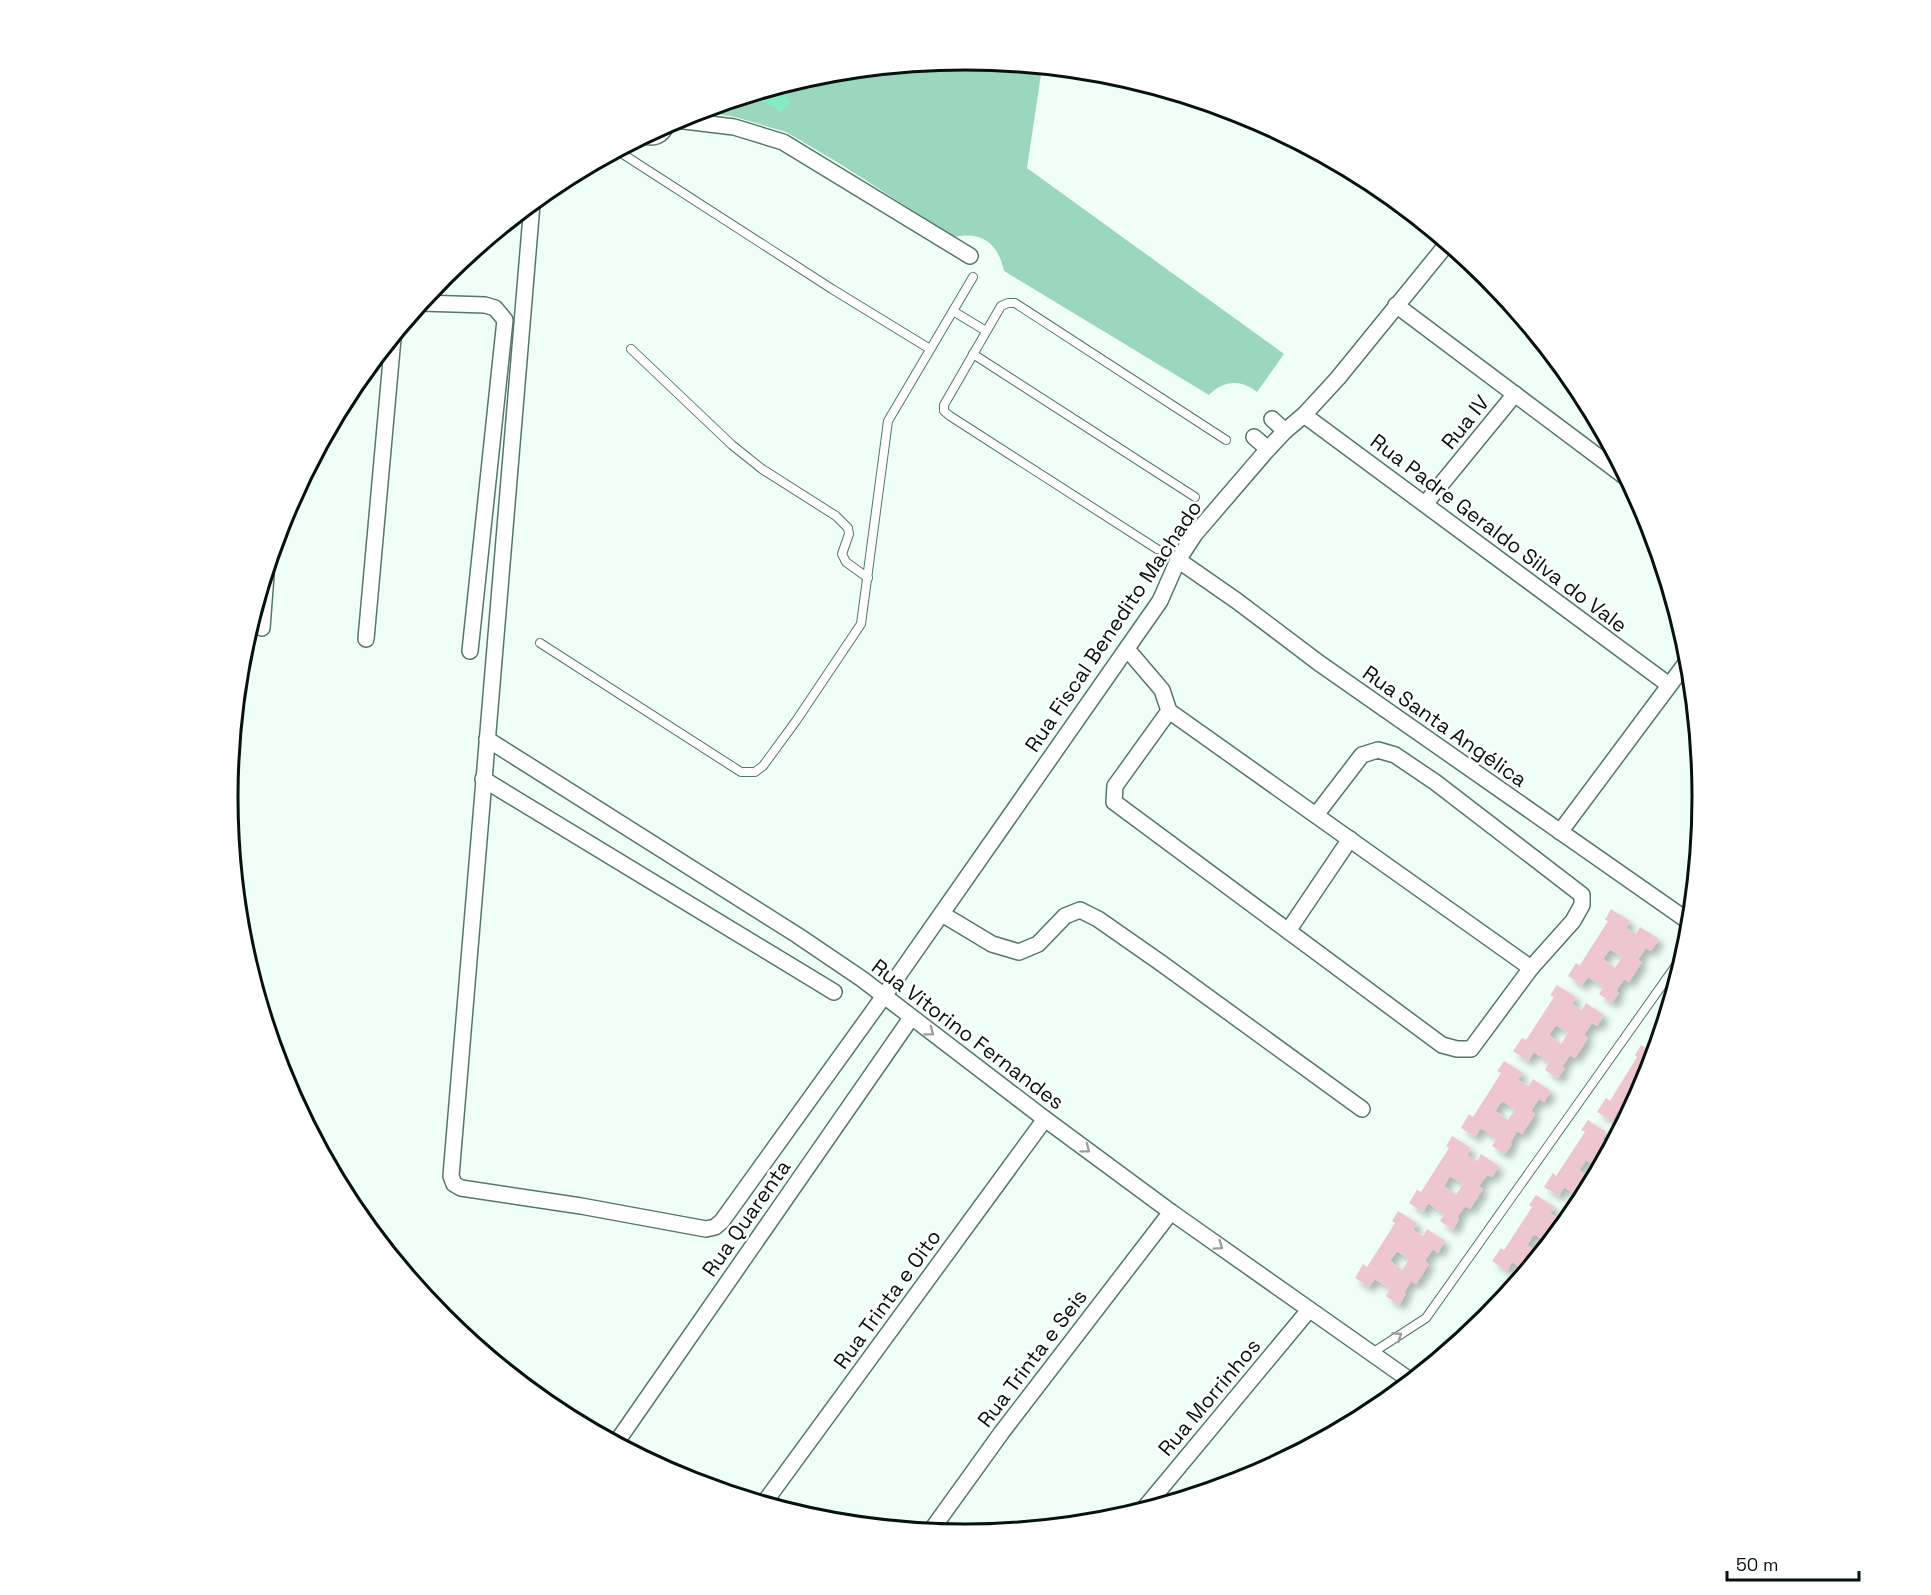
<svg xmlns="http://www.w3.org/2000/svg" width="1931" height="1595" font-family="'Space Grotesk',sans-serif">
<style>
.green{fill:#9bd7bd}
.water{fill:#86ecc4}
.building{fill:#eec6ce;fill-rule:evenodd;filter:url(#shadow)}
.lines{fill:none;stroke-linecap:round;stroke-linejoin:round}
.service-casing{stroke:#547768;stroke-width:10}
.minor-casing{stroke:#547768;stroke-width:18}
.service{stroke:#fff;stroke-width:8}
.minor{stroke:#fff;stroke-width:15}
.oneway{stroke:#9ba09e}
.labels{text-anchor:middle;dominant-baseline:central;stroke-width:5;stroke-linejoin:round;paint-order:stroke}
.street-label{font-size:21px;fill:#05120d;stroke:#fff}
.rim{fill:none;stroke:#05120d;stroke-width:3}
</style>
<defs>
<filter id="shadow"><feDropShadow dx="5.5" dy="5.5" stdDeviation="3" flood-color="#0004"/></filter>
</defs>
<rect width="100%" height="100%" fill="#effef7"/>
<!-- green -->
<path class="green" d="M 966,60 L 1042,68 L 1027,168 L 1284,354 L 1257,392 C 1241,379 1223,380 1209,395 L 1004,271 C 998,243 982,231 954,237 L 837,162 L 786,132 L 735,117 L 699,111 L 822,74 Z"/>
<!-- water -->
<polygon class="water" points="787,85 785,92 790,103 781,112 754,95"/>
<!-- building -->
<g class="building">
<path d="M 1611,909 L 1630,921 L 1626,928 L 1636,934 L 1640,927 L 1659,939 L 1651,951 L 1646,948 L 1638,960 L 1642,962 L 1629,982 L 1624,979 L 1616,991 L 1619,993 L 1612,1003 L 1599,994 L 1604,987 L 1588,977 L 1582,985 L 1568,976 L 1576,963 L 1580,965 L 1608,921 L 1605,920 ZM 1610,949 L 1622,957 L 1615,968 L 1603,959 Z"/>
<path d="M 1557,985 L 1576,997 L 1572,1004 L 1582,1010 L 1586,1003 L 1604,1015 L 1597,1026 L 1592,1023 L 1584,1035 L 1588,1038 L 1575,1058 L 1570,1055 L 1562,1067 L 1565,1068 L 1558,1078 L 1545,1070 L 1549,1062 L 1534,1052 L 1528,1061 L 1513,1051 L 1522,1038 L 1526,1040 L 1554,997 L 1550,995 ZM 1556,1025 L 1568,1033 L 1561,1044 L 1549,1035 Z"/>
<polygon points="1659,1025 1663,1028 1658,1043 1650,1038"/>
<polygon points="1641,1045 1655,1054 1647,1080 1643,1087 1640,1085 1632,1095 1637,1098 1626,1118 1617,1112 1612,1121 1597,1112 1606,1098 1610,1101 1637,1057 1635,1055"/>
<path d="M 1504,1061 L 1523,1073 L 1518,1080 L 1529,1086 L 1533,1079 L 1551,1091 L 1544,1102 L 1539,1099 L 1531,1111 L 1535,1114 L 1522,1134 L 1517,1131 L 1510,1143 L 1512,1144 L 1505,1154 L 1492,1146 L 1496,1139 L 1481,1128 L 1475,1137 L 1461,1128 L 1469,1114 L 1473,1117 L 1501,1073 L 1497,1071 ZM 1502,1101 L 1515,1109 L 1508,1120 L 1495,1111 Z"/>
<polygon points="1588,1120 1606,1132 1602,1139 1612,1145 1599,1168 1586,1160 1579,1170 1593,1180 1579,1207 1575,1205 1580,1198 1564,1187 1559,1196 1544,1187 1553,1173 1556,1176 1585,1132 1581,1130"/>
<path d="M 1452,1136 L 1471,1148 L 1467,1155 L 1477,1161 L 1481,1154 L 1499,1166 L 1492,1177 L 1487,1175 L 1479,1186 L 1483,1189 L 1470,1209 L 1465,1206 L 1457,1218 L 1459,1219 L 1453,1230 L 1440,1221 L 1444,1214 L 1428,1203 L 1423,1212 L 1409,1203 L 1417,1190 L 1421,1192 L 1449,1148 L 1446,1146 ZM 1450,1176 L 1463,1184 L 1456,1195 L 1444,1186 Z"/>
<polygon points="1536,1195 1555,1207 1550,1213 1560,1220 1565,1213 1571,1217 1549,1244 1534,1234 1527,1245 1540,1254 1526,1271 1512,1262 1507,1271 1492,1261 1501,1248 1504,1250 1532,1207 1529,1205"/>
<path d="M 1398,1211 L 1417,1223 L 1413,1230 L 1423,1236 L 1427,1229 L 1445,1241 L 1438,1253 L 1433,1249 L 1425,1261 L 1429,1264 L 1416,1284 L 1411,1281 L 1404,1293 L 1406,1294 L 1399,1305 L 1386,1296 L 1390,1289 L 1375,1279 L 1369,1287 L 1355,1278 L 1363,1264 L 1367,1267 L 1395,1223 L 1392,1221 ZM 1397,1251 L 1409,1259 L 1402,1270 L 1390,1261 Z"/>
</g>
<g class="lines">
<!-- service casing -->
<g class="service-casing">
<g id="service">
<polyline points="618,151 832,289 930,349"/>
<polyline points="953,311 986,331"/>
<polyline points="631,349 732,445 762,469 836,516 848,528 849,534 842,554 846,562 868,578"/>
<polyline points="973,354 1195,497"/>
<polyline points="1157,549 950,416 944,411 944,405 1001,306 1008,303 1015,303 1226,440"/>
<polyline points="540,643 741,772 755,772 763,766 796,721 861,624 888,421 973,277"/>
<polyline points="1372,1353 1426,1318 1677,964"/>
</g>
</g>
<!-- minor casing -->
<g class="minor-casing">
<g id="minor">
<polyline points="676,120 734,127 783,142 970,256"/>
<path d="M 645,136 C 655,139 662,135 666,126"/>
<polyline points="532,204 451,1176 454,1184 461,1188 581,1206 706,1229 715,1227 722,1221 884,996 1160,601 1178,560 1195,534 1268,449 1285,431 1304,415 1338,378 1447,244"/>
<polyline points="422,303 485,305 495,308 505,320 470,651"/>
<polyline points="1396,305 1628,479"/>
<polyline points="1304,415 1669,685"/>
<polyline points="1272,419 1285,431"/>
<polyline points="1254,437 1268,449"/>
<polyline points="1425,504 1515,394"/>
<polyline points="1178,560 1237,601 1319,663 1691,923"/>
<polyline points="262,628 266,575"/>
<polyline points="366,639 393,338"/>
<polyline points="1127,649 1162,690 1169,711 1531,968 1471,1049 1457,1049 1442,1045 1114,802 1115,786 1169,711"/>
<polyline points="487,739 797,935 862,979 1045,1119 1171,1212 1411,1381"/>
<polyline points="483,779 834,992"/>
<polyline points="1316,815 1362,755 1378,750 1395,755 1435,782 1582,895 1582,905 1573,921 1531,968"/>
<polyline points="1560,832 1689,659"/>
<polyline points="942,914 992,944 1019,952 1038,944 1065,916 1080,910 1098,919 1161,963 1362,1109"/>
<polyline points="1288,931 1350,839"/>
<polyline points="616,1443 911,1018"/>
<polyline points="764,1503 1045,1119"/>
<polyline points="1142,1511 1309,1310"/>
<polyline points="930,1532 1002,1432 1171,1212"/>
</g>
</g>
<!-- service -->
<use href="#service" class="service"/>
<!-- minor -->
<use href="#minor" class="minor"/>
</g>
<!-- one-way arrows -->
<defs><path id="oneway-chevron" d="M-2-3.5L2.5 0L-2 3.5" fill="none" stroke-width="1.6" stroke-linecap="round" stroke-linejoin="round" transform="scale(1.5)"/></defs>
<g class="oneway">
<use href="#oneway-chevron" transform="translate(930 1032) rotate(37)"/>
<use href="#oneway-chevron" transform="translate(1086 1149) rotate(37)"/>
<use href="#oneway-chevron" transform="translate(1219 1246) rotate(35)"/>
<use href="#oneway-chevron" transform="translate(1398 1336) rotate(-33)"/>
</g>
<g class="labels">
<!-- street labels -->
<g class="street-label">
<text transform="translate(1465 422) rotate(-51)">Rua IV</text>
<text transform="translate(1499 533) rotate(37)">Rua Padre Geraldo Silva do Vale</text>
<text transform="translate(1113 626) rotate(-56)">Rua Fiscal Benedito Machado</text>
<text transform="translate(1445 726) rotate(35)">Rua Santa Angélica</text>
<text transform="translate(968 1034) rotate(37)">Rua Vitorino Fernandes</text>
<text transform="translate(746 1218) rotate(-55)">Rua Quarenta</text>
<text transform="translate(887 1299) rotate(-54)">Rua Trinta e Oito</text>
<text transform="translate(1032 1358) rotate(-53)">Rua Trinta e Seis</text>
<text transform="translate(1209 1397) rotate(-50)">Rua Morrinhos</text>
</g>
</g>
<!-- crop -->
<path d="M0 0H1931V1595H0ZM238 797a727 727 0 1 1 1454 0a727 727 0 1 1-1454 0Z" fill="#fff" fill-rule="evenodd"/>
<path class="rim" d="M238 797a727 727 0 1 1 1454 0a727 727 0 1 1-1454 0Z"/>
<!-- scale -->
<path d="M1727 1571v9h132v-9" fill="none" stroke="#05120d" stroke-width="3"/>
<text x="1736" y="1571" font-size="18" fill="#05120d" stroke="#ffffff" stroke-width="4.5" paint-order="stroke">50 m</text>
</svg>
